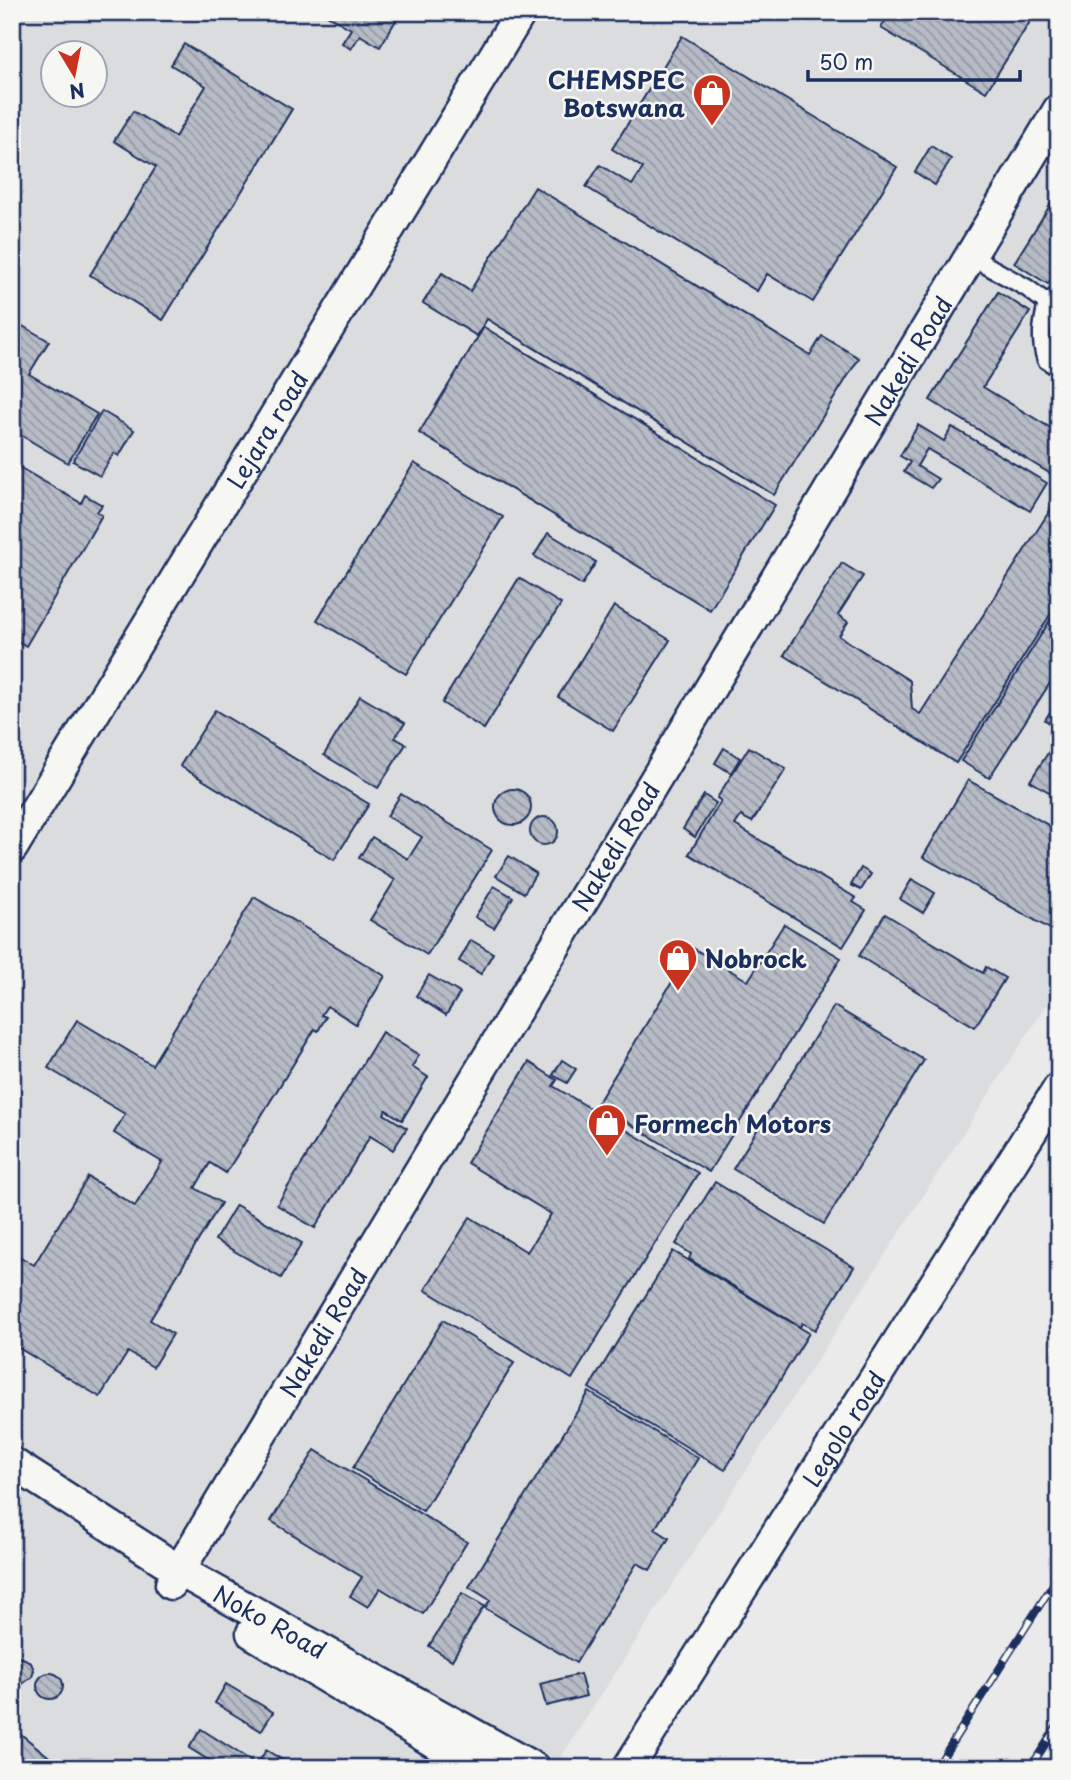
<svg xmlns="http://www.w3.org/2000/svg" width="1071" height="1780" font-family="'Playpen Sans',sans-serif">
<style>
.built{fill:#dadcde;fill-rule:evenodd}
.building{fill:url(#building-back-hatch);stroke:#1b2f5e;stroke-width:2}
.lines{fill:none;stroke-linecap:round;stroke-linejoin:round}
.service-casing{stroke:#1b2f5e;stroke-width:21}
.minor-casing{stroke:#1b2f5e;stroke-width:35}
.service{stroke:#f6f6f2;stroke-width:16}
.minor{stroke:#f6f6f2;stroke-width:30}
.rail-casing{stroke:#1b2f5e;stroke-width:8}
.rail{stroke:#f6f6f2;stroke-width:5;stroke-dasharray:16;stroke-linecap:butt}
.labels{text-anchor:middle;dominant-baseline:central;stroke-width:5;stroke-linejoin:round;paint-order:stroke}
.poi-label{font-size:24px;font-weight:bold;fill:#1b2f5e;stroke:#f6f6f2;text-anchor:start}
.street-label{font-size:24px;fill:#1b2f5e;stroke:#f6f6f2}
</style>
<defs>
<pattern id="building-back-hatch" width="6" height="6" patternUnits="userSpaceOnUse" patternTransform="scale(1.75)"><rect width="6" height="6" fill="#b6bbc6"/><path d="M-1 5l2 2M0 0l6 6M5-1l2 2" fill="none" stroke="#9398a4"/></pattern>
</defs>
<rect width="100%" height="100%" fill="#e9eae9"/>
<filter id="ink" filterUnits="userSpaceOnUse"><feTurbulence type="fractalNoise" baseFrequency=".0143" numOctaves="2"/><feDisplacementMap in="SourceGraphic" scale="14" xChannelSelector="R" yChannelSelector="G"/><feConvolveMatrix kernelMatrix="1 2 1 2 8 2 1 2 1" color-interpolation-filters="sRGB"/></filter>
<g filter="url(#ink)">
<!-- built -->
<path class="built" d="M 12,12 L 1059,12 L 1059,985 L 554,1768 L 12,1768 ZM 52,52 L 94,52 L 94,94 L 52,94 Z"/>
<!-- building -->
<g class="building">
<polygon points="322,12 401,12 380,47 360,35 351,49 342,43 351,29"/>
<polygon points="891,12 1036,12 986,92 881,28"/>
<polygon points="682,36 897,167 813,302 767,274 757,291 586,187 600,165 632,185 643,168 612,149"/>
<polygon points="184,44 292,109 163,320 90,275 156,167 114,141 133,111 175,137 206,86 171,65"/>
<polygon points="931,146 951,159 935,185 915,172"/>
<polygon points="535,187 810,355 822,336 859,358 774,495 487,319 477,336 423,303 442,273 470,291"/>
<polygon points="1059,191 1059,268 1048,284 1014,263"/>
<polygon points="998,292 1030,312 983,387 1059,433 1059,479 930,400"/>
<polygon points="12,320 49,341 29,374 97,414 68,463 12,430"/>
<polygon points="484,327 775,505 710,610 419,433"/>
<polygon points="102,411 134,430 119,456 114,453 100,476 73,461"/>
<polygon points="918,425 944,441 952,427 1047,483 1030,511 927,449 917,466 938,479 931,488 904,472 910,462 900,456"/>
<polygon points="12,463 81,503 85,495 102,505 97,512 102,515 26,646 12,638"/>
<polygon points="414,463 503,517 406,674 317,620"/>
<polygon points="1054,504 1059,507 1059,601 956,763 784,655 842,563 863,576 838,615 848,622 839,636 910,681 912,709 920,714"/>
<polygon points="548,533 596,562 582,585 534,556"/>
<polygon points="519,578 561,604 484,729 442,703"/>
<polygon points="614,606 670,640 613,731 558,697"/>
<polygon points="1056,611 1059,612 1059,669 989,778 961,761"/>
<polygon points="360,696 405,723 395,738 406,744 378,788 324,755"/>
<polygon points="1059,698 1059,729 1045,720"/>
<polygon points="215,710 369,804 334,860 180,766"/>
<polygon points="1059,736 1059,793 1056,796 1030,781"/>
<polygon points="749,747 786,769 752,822 741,816 735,825 856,898 853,902 866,910 843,947 689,854 721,801 717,798"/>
<polygon points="724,748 740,758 731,773 715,763"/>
<polygon points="968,780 1059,831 1059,934 923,857"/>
<circle cx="513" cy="807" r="18"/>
<polygon points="401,794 492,850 427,955 370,920 395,880 359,858 372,837 408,859 422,837 387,816"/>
<polygon points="704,795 716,803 695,837 683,829"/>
<circle cx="544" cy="831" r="14"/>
<polygon points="509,856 536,873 524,893 496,876"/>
<polygon points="861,868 871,874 861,890 851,885"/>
<polygon points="912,879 935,893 923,913 900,899"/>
<polygon points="494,886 513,897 494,928 475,917"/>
<polygon points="254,897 385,976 356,1024 327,1006 321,1015 326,1017 318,1031 315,1029 226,1173 210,1163 195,1188 221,1203 150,1320 173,1334 153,1367 128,1352 100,1397 12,1344 12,1252 34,1265 88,1177 135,1206 162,1162 114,1133 125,1114 48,1068 77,1020 152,1065"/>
<polygon points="885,914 983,973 986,967 1005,978 975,1027 859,956"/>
<polygon points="784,924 841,958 709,1172 597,1104 693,948 748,981"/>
<polygon points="471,940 493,953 481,974 459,961"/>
<polygon points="429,975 460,993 446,1015 416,996"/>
<polygon points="834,1006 924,1060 824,1224 733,1169"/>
<polygon points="382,1032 419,1055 412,1067 428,1077 402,1120 386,1110 384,1114 407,1128 393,1150 370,1136 315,1228 277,1205"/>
<polygon points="562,1060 576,1069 567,1083 553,1075"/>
<polygon points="529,1062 557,1080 553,1086 698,1173 572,1379 425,1290 470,1217 527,1252 551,1214 467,1163"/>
<polygon points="715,1182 854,1267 815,1330 802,1323 800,1327 689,1259 691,1254 676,1244"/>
<polygon points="236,1205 302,1243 281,1278 215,1240"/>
<polygon points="673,1251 809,1333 725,1470 589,1388"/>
<polygon points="443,1320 514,1363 423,1511 353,1468"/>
<polygon points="589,1392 698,1458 655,1529 669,1538 650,1570 637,1563 576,1663 485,1608 490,1600 469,1587"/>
<polygon points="315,1450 467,1542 423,1614 380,1588 368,1607 350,1596 362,1577 271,1521"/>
<polygon points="462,1593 484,1606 452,1660 429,1646"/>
<polygon points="18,1657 25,1659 31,1663 34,1670 32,1677 21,1685 12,1683 12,1659"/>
<circle cx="50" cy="1686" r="13"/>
<polygon points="580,1674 586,1696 546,1706 540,1684"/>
<polygon points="226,1684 273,1712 261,1731 215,1703"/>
<polygon points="12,1727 63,1768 12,1768"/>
<polygon points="201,1729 253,1762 250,1768 221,1768 189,1748"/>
<polygon points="266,1750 296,1768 255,1768"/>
</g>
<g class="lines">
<!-- service casing -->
<g class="service-casing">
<g id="service">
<polyline points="970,256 1027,288 1047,303"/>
<path d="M 1059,294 L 1047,303 C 1042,324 1039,340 1046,360 L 1059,368"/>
</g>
</g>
<!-- minor casing -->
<g class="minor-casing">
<g id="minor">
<path id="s1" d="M 12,848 L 521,12"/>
<path id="s2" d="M 12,1463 L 180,1571 L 534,1768"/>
<path id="s3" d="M 171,1584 L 1059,109"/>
<polyline points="252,1633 477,1768"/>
<path id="s4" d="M 628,1768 L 1059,1088"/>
</g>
</g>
<!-- service -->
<use href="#service" class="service"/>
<!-- minor -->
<use href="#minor" class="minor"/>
<!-- rail casing -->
<g class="rail-casing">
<g id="rail">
<polyline points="936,1768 1059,1575"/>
<polyline points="1030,1768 1059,1723"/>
</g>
</g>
<!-- rail -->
<use href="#rail" class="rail"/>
</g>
</g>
<!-- icons -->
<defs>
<g id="shop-pin" transform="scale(2.0125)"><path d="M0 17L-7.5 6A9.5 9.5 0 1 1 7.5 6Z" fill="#c8321e" stroke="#f6f6f2"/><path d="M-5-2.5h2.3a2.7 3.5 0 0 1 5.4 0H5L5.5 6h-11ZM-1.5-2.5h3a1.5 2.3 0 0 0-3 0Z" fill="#fff"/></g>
</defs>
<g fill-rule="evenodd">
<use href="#shop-pin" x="712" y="93"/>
<use href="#shop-pin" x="678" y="958"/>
<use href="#shop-pin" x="607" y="1123"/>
</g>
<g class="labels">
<!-- poi labels -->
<g class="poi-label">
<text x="685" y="79" text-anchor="end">CHEMSPEC<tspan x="685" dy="28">Botswana</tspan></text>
<text x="705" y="958">Nobrock</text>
<text x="634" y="1123">Formech Motors</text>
</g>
<!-- street labels -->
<g class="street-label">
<text stroke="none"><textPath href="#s3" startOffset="1428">Nakedi Road</textPath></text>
<text stroke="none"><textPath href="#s1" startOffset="490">Lejara road</textPath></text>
<text stroke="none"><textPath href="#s3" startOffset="861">Nakedi Road</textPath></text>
<text stroke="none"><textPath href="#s3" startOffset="294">Nakedi Road</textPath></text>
<text stroke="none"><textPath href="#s4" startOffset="402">Legolo road</textPath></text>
<text stroke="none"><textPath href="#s2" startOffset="303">Noko Road</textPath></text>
</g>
</g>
<!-- margin -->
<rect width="1071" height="1780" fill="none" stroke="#f6f6f2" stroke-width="42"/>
<rect x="21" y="21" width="1029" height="1738" fill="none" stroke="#1b2f5e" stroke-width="2.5" filter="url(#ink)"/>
<!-- north arrow -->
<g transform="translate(74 74) rotate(170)"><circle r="33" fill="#f6f6f2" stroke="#9ea6b7" stroke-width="2"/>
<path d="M0-5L12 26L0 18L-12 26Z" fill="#c8321e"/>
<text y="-10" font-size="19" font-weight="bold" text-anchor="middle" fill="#1b2f5e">N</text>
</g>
<!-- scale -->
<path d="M808 70v10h212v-10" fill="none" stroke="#1b2f5e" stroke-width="3.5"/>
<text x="819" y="70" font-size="21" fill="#1b2f5e" stroke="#f6f6f2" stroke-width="5" paint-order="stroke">50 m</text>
</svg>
